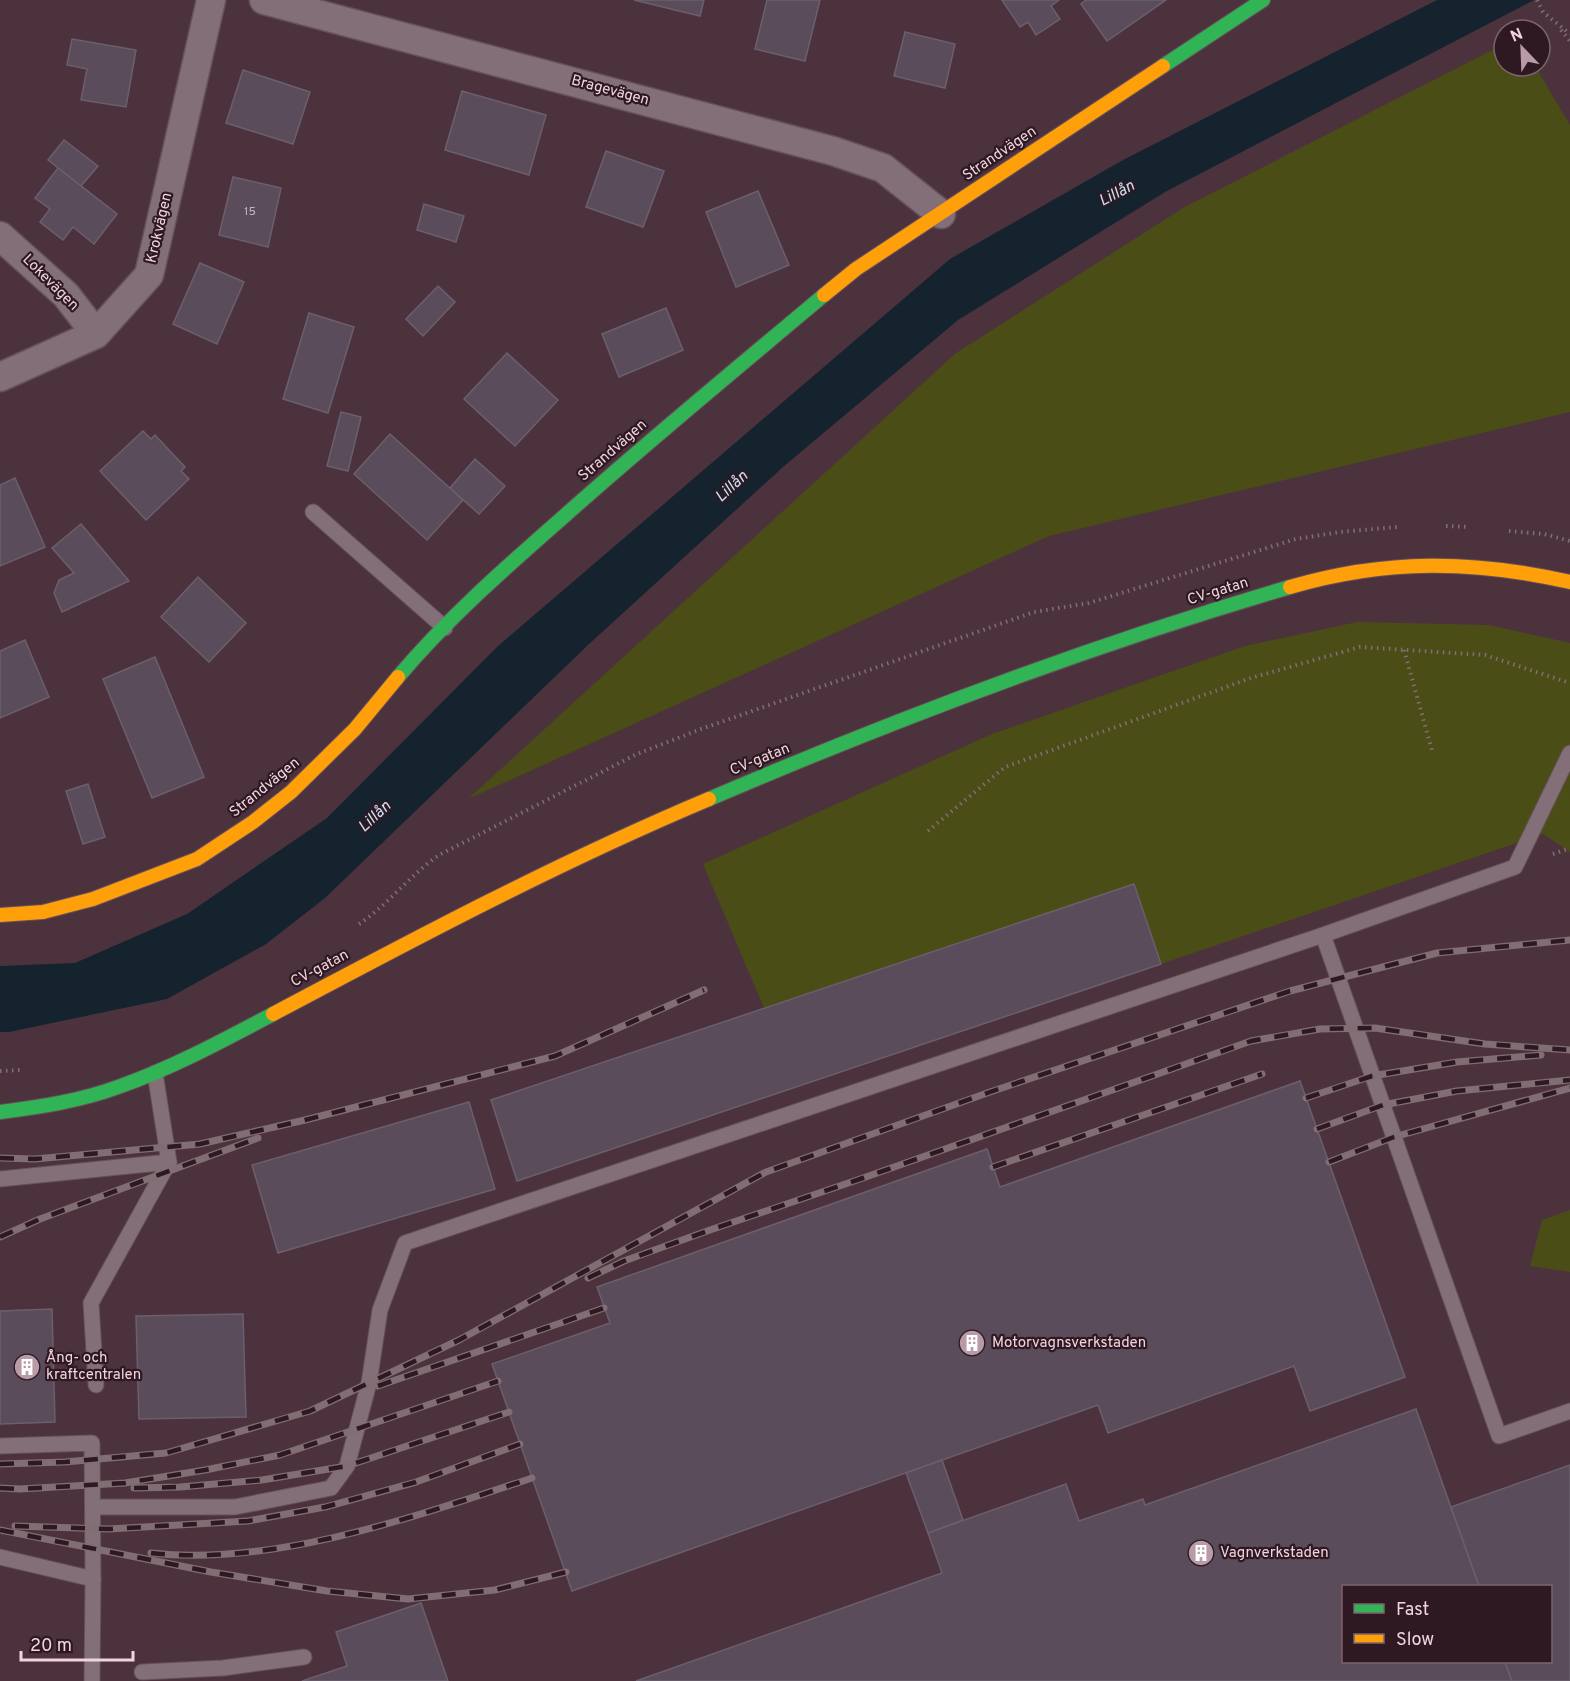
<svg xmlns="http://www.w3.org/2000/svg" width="1570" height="1681" font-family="Overpass,sans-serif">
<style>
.green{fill:#4b4d16}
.water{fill:#14232e}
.building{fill:#5a4c5a;stroke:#6c5f6d;stroke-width:1.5}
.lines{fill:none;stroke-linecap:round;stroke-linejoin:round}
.lane-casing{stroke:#665059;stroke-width:17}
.street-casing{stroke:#665059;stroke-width:31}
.fast-casing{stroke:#665059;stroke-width:16}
.slow-casing{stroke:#665059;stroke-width:16}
.path{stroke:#816e76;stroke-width:4;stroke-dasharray:1.5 4.5;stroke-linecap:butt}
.lane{stroke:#826f77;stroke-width:15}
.street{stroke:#826f77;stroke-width:28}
.fast{stroke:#30b455;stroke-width:14}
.slow{stroke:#ff9f0a;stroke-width:14}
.rail-casing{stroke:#806e74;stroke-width:7}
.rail{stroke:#2e1922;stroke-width:4.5;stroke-dasharray:14;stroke-linecap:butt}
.labels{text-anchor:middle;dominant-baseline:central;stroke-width:4.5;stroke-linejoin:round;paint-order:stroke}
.number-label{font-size:12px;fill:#ccb2bd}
.street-label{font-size:15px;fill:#f2d4de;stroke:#2e1922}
.poi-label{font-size:15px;fill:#f2d4de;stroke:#2e1922;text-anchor:start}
.water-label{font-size:16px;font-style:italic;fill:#c8e3f5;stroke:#2e1922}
</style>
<rect width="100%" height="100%" fill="#4c323d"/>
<!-- green -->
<g class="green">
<polygon points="1504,44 1504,66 1535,66 1570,125 1570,412 1049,536 468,799 956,353 1183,208"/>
<polygon points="1357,622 1489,625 1570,643 1570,852 1543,834 1161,964 1134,885 764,1008 703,864 992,734 1245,646"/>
<polygon points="1570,1210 1570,1272 1530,1266 1542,1220"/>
</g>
<!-- water -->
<polygon class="water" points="1437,0 1534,0 1165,192 958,320 783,467 588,645 325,898 266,944 167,999 9,1032 0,1032 0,966 75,963 187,914 327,818 497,647 950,259 1123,160"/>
<!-- building -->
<g class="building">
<polygon points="634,0 704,0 700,16"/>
<polygon points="767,0 820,0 805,61 755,49"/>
<polygon points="1002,0 1059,0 1051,6 1060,19 1036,35 1028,22 1020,27"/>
<polygon points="1086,0 1166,0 1107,41 1081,4"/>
<polygon points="905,32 955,44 945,88 894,76"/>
<polygon points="72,39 136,50 126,107 81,100 87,69 67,65"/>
<polygon points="243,70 310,92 293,144 226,123"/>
<polygon points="462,91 546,115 529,175 445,150"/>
<polygon points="64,140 98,166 81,186 48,160"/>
<polygon points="606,151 664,171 643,227 586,207"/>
<polygon points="58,168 117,214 94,244 73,227 63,240 40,222 50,209 35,198"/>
<polygon points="233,177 281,188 268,247 219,235"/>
<polygon points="758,191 789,265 736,287 706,212"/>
<polygon points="424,204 464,216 456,242 417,230"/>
<polygon points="200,263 244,282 217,344 173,324"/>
<polygon points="438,286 455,302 423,336 406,319"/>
<polygon points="666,308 683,350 619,377 602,334"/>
<polygon points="309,313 354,327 328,413 283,399"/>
<polygon points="507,353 558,400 515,446 464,399"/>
<polygon points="341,412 361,417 348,471 327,466"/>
<polygon points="143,431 151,439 155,435 185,467 181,471 189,479 146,520 100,471"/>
<polygon points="390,434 463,500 427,540 354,474"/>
<polygon points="475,459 505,486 479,514 450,488"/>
<polygon points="15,478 45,547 0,566 0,485"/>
<polygon points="81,524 129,581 62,612 54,593 59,580 74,573 52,548"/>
<polygon points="198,577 246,623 209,662 161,617"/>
<polygon points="25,640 49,697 0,718 0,651"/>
<polygon points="155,657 204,777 152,798 103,679"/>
<polygon points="88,784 105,837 83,844 66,791"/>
<polygon points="1134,884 1161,964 517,1181 491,1100"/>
<polygon points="1300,1081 1405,1377 1310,1411 1294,1366 1108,1433 1098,1405 572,1591 492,1364 610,1323 597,1287 987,1149 1000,1187"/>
<polygon points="469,1102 495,1189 278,1253 252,1165"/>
<polygon points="52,1309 55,1422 0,1424 0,1311"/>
<polygon points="243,1314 246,1417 139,1419 136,1316"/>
<polygon points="1416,1409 1479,1586 1344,1586 1344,1662 1505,1662 1512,1681 636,1681 942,1573 928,1533 1066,1484 1079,1521 1143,1499 1145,1505"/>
<polygon points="942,1460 963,1520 928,1533 906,1473"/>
<polygon points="1570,1465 1570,1681 1512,1681 1505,1662 1550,1662 1550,1586 1479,1586 1451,1507"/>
<polygon points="421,1603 448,1681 302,1681 347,1666 336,1632"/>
</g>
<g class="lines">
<!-- lane casing -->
<g class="lane-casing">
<g id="lane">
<polyline points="313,512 445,628"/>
<polyline points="1323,935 1515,867 1570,753"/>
<polyline points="0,1179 169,1162"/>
<polyline points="96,1385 91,1303 169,1162 155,1073"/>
<polyline points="0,1446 92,1443 93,1579 92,1681"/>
<polyline points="93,1507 235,1507 331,1488 347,1466 369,1383 380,1310 405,1243 1323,935 1499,1436 1570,1411"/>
<polyline points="0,1557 93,1579"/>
<polyline points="142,1672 223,1668 304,1657"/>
</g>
</g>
<!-- street casing -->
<g class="street-casing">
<g id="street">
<polyline points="264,0 833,151 883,168 941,214"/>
<polyline points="0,236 66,295 96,334"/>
<polyline points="0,377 96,334 149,275 211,0"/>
</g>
</g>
<!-- fast casing -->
<g class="fast-casing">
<g id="fast">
<polyline points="1163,66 1263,0"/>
<path d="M 398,677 C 447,619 504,569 561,519 C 647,442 736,369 824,295"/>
<path d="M 709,799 C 898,718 1092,645 1290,587"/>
<path d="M 0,1112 C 40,1107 80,1101 118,1087 C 172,1068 222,1041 273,1014"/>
</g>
</g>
<!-- slow casing -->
<g class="slow-casing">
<g id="slow">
<polyline points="824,295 856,269 1163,66"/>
<path d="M 1290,587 C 1386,559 1473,560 1570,582"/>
<polyline points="0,915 43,912 93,899 197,859 253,822 291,792 355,729 398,677"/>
<path d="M 273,1014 C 416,938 559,862 709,799"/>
</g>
</g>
<!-- path -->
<g class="path">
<polyline points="1537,0 1543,12 1570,34"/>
<polyline points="1561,30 1570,41"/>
<polyline points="1446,526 1469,527"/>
<polyline points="1509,531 1544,534 1570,541"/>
<polyline points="1404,650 1433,754"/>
<polyline points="928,831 1005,767 1251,678 1360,647 1485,655 1570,683"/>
<polyline points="1553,854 1570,848"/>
<path d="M 359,924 C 389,904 410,875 439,855 L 637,754 L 701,729 L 1034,612 L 1089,603 L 1296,539 L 1340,532 L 1397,527"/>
<polyline points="0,1071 20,1070"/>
</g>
<!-- lane -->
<use href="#lane" class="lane"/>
<!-- street -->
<use href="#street" class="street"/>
<!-- fast -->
<use href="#fast" class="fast"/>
<!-- slow -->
<use href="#slow" class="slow"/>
<!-- rail casing -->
<g class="rail-casing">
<g id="rail">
<polyline points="1306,1098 1372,1076 1457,1062 1541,1055"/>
<polyline points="1317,1129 1383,1105 1457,1091 1570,1080"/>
<polyline points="0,1158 35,1159 200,1144 305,1120 555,1056 704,990"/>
<polyline points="1329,1162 1394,1137 1570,1088"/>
<polyline points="993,1167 1262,1074"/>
<polyline points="0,1237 40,1219 258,1138"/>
<polyline points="588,1278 624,1261 710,1230 863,1178 1251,1041 1320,1029 1375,1028 1485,1044 1570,1050"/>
<polyline points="378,1386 604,1308"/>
<polyline points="0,1464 65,1462 166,1453 310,1411 459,1340 766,1172 990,1092 1290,991 1437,953 1570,940"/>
<polyline points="0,1488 20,1489 125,1483 205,1470 280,1455 498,1381"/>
<polyline points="134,1488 180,1487 262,1480 347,1466 509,1412"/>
<polyline points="15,1526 109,1529 248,1521 325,1507 416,1482 520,1444"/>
<polyline points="0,1530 211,1572 327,1591 408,1599 495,1590 566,1572"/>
<path d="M 151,1553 C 273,1567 417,1516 532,1478"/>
</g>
</g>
<!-- rail -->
<use href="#rail" class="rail"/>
</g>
<!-- icons -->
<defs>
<g id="building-disc" transform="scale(1.35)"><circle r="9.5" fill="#b89ba6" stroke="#2e1922"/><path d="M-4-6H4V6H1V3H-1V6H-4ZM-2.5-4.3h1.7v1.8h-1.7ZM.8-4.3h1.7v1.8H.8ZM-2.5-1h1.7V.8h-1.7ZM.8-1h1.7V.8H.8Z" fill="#fff"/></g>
</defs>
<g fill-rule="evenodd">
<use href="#building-disc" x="972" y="1343"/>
<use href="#building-disc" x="27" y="1367"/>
<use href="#building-disc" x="1201" y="1553"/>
</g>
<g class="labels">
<!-- number labels -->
<g class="number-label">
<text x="250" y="212">15</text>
</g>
<!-- street labels -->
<g class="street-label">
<text transform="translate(610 91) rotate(15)">Bragevägen</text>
<text transform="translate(1000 154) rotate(-34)">Strandvägen</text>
<text transform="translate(160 228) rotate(-77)">Krokvägen</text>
<text transform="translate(50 283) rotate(45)">Lokevägen</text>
<text transform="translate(613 451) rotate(-41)">Strandvägen</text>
<text transform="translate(1218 592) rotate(-17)">CV-gatan</text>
<text transform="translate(760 760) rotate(-22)">CV-gatan</text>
<text transform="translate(265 788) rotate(-39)">Strandvägen</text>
<text transform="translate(320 969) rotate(-28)">CV-gatan</text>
</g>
<!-- poi labels -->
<g class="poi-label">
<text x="992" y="1343">Motorvagnsverkstaden</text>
<text x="46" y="1358">Ång- och<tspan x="46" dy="17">kraftcentralen</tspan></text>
<text x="1220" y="1553">Vagnverkstaden</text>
</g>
<!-- water labels -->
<g class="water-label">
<text transform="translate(1117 194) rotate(-28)">Lillån</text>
<text transform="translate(732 487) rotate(-43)">Lillån</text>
<text transform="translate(375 817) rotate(-43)">Lillån</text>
</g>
</g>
<!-- legend -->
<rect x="1342" y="1585" width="210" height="78" fill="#2e1922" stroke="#7c646d" stroke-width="1.5"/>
<rect x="1354" y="1604" width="30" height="9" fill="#30b455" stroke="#7c646d" stroke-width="1.5"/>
<text x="1396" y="1615" font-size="18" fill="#f2d4de">Fast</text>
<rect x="1354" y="1634" width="30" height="9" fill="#ff9f0a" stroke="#7c646d" stroke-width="1.5"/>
<text x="1396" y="1645" font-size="18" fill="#f2d4de">Slow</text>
<!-- north arrow -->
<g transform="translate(1522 48) rotate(337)"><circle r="28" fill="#2e1922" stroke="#7c646d" stroke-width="1.5"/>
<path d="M0-4.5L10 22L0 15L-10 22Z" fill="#b89ba6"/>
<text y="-9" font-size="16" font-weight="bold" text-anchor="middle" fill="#f2d4de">N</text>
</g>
<!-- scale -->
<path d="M21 1651v9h112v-9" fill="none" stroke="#f2d4de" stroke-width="3"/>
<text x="30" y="1651" font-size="18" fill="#f2d4de" stroke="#2e1922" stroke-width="4.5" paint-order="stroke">20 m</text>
</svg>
